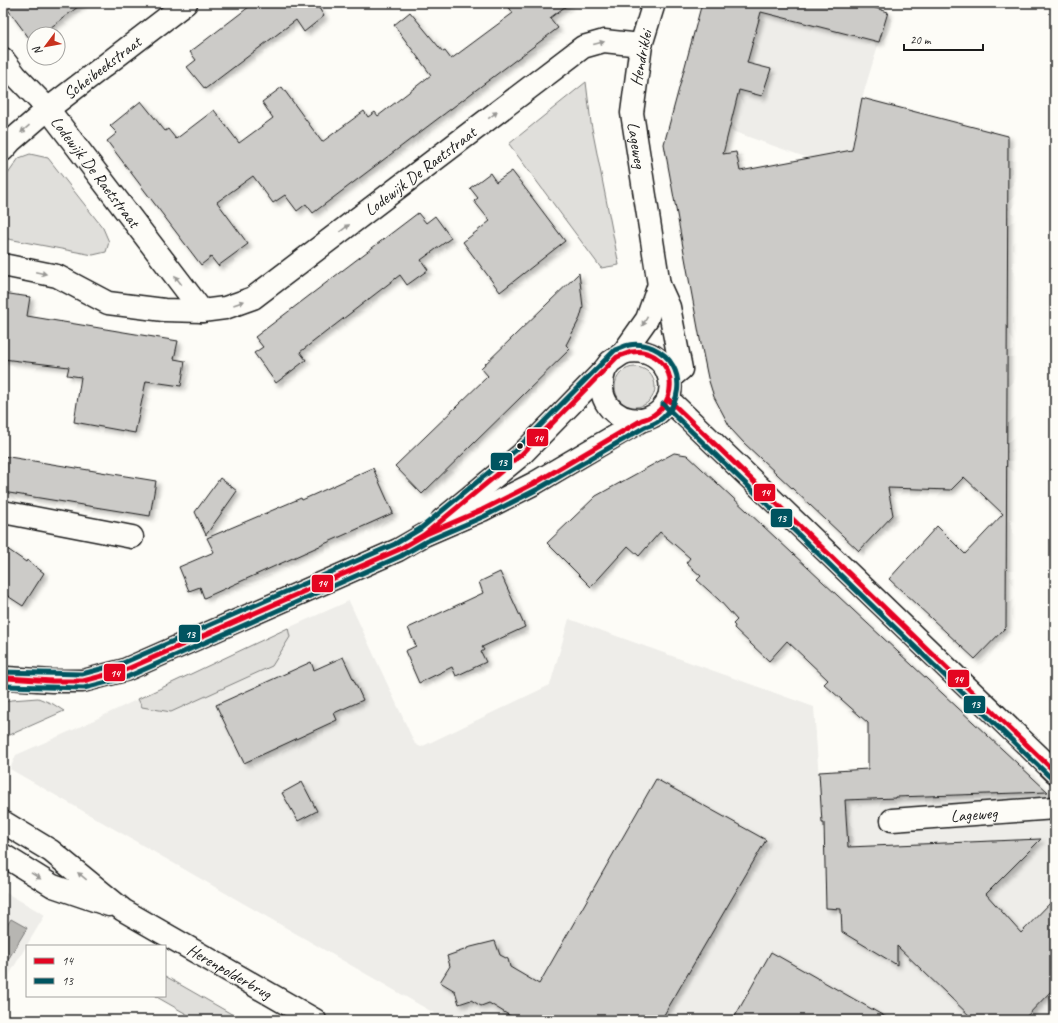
<svg xmlns="http://www.w3.org/2000/svg" width="1058" height="1023" font-family="Caveat,sans-serif">
<style>
.built{fill:#eeede9}
.green{fill:#e0dfdb;stroke:#7e7e7c}
.water{fill:#b7b6b2;stroke:#797876}
.building{fill:#cccbc8;stroke:#1c1c1c;filter:url(#shadow)}
.lines{fill:none;stroke-linecap:round;stroke-linejoin:round}
.minor-casing{stroke:#1c1c1c;stroke-width:25}
.minor{stroke:#fdfcf7;stroke-width:22}
.bus-1-casing{stroke:#fdfcf7;stroke-width:8}
.bus-2-casing{stroke:#fdfcf7;stroke-width:8}
.bus-1{stroke:#e40521;stroke-width:5}
.bus-2{stroke:#005460;stroke-width:5}
.oneway{fill:#989794}
.bus-dot{fill:#1c1c1c;stroke:#fdfcf7;stroke-width:1.5}
.labels{text-anchor:middle;dominant-baseline:central;stroke-width:3;stroke-linejoin:round;paint-order:stroke}
.street-label{font-size:17px;fill:#1c1c1c;stroke:#fdfcf7}
.line-badge{stroke:#fdfcf7;stroke-width:1.5}
.badge-label{font-size:11px;text-anchor:middle;font-weight:bold;fill:#fff}
</style>
<defs>
<filter id="shadow"><feDropShadow dx="3.5" dy="3.5" stdDeviation="2" flood-color="#0004"/></filter>
</defs>
<rect width="100%" height="100%" fill="#fdfcf7"/>
<filter id="ink" filterUnits="userSpaceOnUse"><feTurbulence type="fractalNoise" baseFrequency=".025" numOctaves="2"/><feDisplacementMap in="SourceGraphic" scale="8" xChannelSelector="R" yChannelSelector="G"/><feConvolveMatrix kernelMatrix="1 2 1 2 8 2 1 2 1" color-interpolation-filters="sRGB"/></filter>
<g filter="url(#ink)">
<!-- built -->
<g class="built">
<polygon points="702,3 727,3 879,42 862,98 853,143 852,143 853,162 808,158 729,130 672,115"/>
<polygon points="349,601 415,744 421,747 550,685 569,619 814,707 822,823 846,823 845,800 1037,792 1055,807 1055,1020 446,1020 10,769 16,755 73,730 288,628"/>
<polygon points="3,891 45,915 3,985"/>
</g>
<!-- green -->
<g class="green">
<polygon points="586,82 591,123 619,265 601,268 509,144"/>
<polygon points="30,154 48,158 103,228 109,242 106,252 93,255 3,238 3,181 19,158"/>
<circle cx="635" cy="387" r="20"/>
<polygon points="288,628 290,637 272,666 171,712 142,707 138,699"/>
<polygon points="38,698 53,704 64,711 3,738 3,703 11,700"/>
<polygon points="165,976 242,1020 197,1020 155,996 165,996"/>
</g>
<!-- water -->
<polygon class="water" points="11,919 27,928 3,968 3,932"/>
<!-- building -->
<g class="building">
<polygon points="3,3 83,3 42,34 34,34 34,40 32,42"/>
<polygon points="254,3 319,3 317,5 324,16 304,32 296,20 205,89 187,67 196,60 190,52"/>
<polygon points="506,3 570,3 550,18 558,28 313,213 306,204 297,211 285,195 273,203 253,176 217,202 248,244 218,266 211,257 201,265 107,141 117,133 110,126 141,101 165,131 168,129 176,139 214,110 239,143 273,118 262,102 282,87 322,142 364,111 368,117 375,112 378,116 431,75 394,25 410,12 443,52 445,51 451,59 513,13"/>
<polygon points="702,3 860,3 888,12 879,42 761,12 747,63 771,69 762,96 739,90 723,154 736,152 740,171 852,150 862,98 1008,136 1006,627 975,659 889,579 937,526 965,554 1003,514 964,477 951,490 888,488 893,515 859,551 744,443 731,429 714,397 708,378 700,339 664,144"/>
<polygon points="512,171 565,241 500,292 463,242 490,221 474,201 478,198 470,188 490,173 496,182"/>
<polygon points="418,213 426,223 435,216 451,238 421,260 428,270 407,285 400,275 300,352 306,360 276,383 254,353 263,347 255,337"/>
<polygon points="579,273 583,307 580,318 566,345 570,349 422,494 395,466 488,376 481,368"/>
<polygon points="3,293 30,297 27,316 178,341 174,359 185,361 181,386 146,381 135,433 74,422 81,377 67,375 69,367 3,359"/>
<polygon points="674,453 687,455 1048,792 896,797 896,798 845,800 848,847 1041,839 986,894 1021,933 1055,898 1055,987 1023,1020 974,1020 897,946 897,965 842,932 841,909 826,908 824,823 822,823 819,772 868,769 868,723 824,684 828,680 787,641 769,661 734,628 735,626 733,624 737,620 719,600 697,580 701,576 686,563 690,558 660,532 639,556 628,546 591,587 547,543 596,496"/>
<polygon points="3,456 156,481 150,516 3,492"/>
<polygon points="373,468 393,513 204,598 200,587 189,591 179,567 214,552 207,538 266,513 267,514 266,513 301,498 302,500"/>
<polygon points="220,478 237,491 206,535 195,512"/>
<polygon points="3,546 26,562 27,560 44,573 23,606 3,593"/>
<polygon points="500,572 525,627 482,647 484,650 481,652 486,662 456,676 452,667 419,683 405,651 416,646 408,628 483,593 479,582"/>
<polygon points="343,657 363,700 334,713 337,720 244,763 216,705 311,662 314,670"/>
<polygon points="656,779 766,840 661,1020 517,1020 489,1003 481,1006 471,1000 459,1004 455,991 440,982 450,966 447,956 467,949 467,948 495,941 500,955 508,959 510,967 539,984"/>
<polygon points="302,782 317,811 298,821 282,793"/>
<polygon points="771,952 891,1020 733,1020"/>
</g>
<g class="lines">
<!-- minor casing -->
<g class="minor-casing">
<g id="minor">
<path id="s1" d="M 654,3 L 641,45 L 632,113 L 659,285 L 669,307 L 681,369 L 670,378"/>
<path id="s2" d="M 3,59 L 16,76 L 48,109 L 202,311"/>
<path id="s3" d="M 3,150 L 11,141 L 48,109 L 186,3"/>
<path id="s4" d="M 3,265 L 57,276 L 108,303 L 164,310 L 202,311 L 225,308 L 253,298 L 583,47 L 604,41 L 641,45"/>
<path d="M 605,369 C 595,398 611,421 642,420"/>
<polyline points="668,399 1055,772"/>
<polyline points="3,512 132,537"/>
<polyline points="442,520 521,455 605,369 610,362 623,353 647,319 659,285"/>
<path d="M 3,679 L 7,678 L 52,681 L 83,681 L 125,670 L 398,550 L 424,535 L 482,510 L 535,483 L 642,420 C 690,409 673,340 623,353"/>
<path id="s5" d="M 892,820 L 1055,808"/>
<path id="s6" d="M 3,822 L 51,851 L 123,910 L 315,1020"/>
<polyline points="3,855 53,886 109,905"/>
</g>
</g>
<!-- minor -->
<use href="#minor" class="minor"/>
<!-- bus-1 casing -->
<g class="bus-1-casing">
<g id="bus-1">
<path d="M 631,352 C 635,352 639,351 643,352 C 680,360 679,410 642,420 L 535,483 L 482,510 L 424,535 L 521,455 L 617,357 Z"/>
<polyline points="668,399 1055,772"/>
<polyline points="3,679 7,678 52,681 83,681 125,670 398,550 424,535"/>
</g>
</g>
<!-- bus-2 casing -->
<g class="bus-2-casing">
<g id="bus-2">
<polyline points="663,404 1050,777"/>
<path d="M 3,672 L 82,674 L 123,663 L 395,544 L 420,529 L 516,450 L 615,350 C 619,349 624,346 629,345 C 637,343 646,345 653,348 C 691,365 683,417 645,427 L 538,489 L 485,516 L 427,541 L 401,556 L 127,677 L 84,688 L 5,686"/>
</g>
</g>
<!-- bus-1 -->
<use href="#bus-1" class="bus-1"/>
<!-- bus-2 -->
<use href="#bus-2" class="bus-2"/>
</g>
<!-- one-way arrows -->
<defs><path id="oneway-solid" d="M-6-.8H1V-3.2L6.5 0L1 3.2V.8H-6Z"/></defs>
<g class="oneway">
<use href="#oneway-solid" transform="translate(599 43) rotate(-14)"/>
<use href="#oneway-solid" transform="translate(493 115) rotate(-37)"/>
<use href="#oneway-solid" transform="translate(25 129) rotate(139)"/>
<use href="#oneway-solid" transform="translate(345 228) rotate(-37)"/>
<use href="#oneway-solid" transform="translate(41 273) rotate(12)"/>
<use href="#oneway-solid" transform="translate(178 280) rotate(-127)"/>
<use href="#oneway-solid" transform="translate(239 303) rotate(-20)"/>
<use href="#oneway-solid" transform="translate(645 321) rotate(120)"/>
<use href="#oneway-solid" transform="translate(36 876) rotate(32)"/>
<use href="#oneway-solid" transform="translate(82 876) rotate(-141)"/>
</g>
</g>
<!-- markers -->
<circle class="bus-dot" cx="520" cy="446" r="3.5"/>
<g class="labels">
<!-- street labels -->
<g class="street-label">
<text transform="translate(641 58) rotate(-79)">Hendriklei</text>
<text stroke="none"><textPath href="#s3" startOffset="129">Scheibeekstraat</textPath></text>
<text stroke="none"><textPath href="#s1" startOffset="145">Lageweg</textPath></text>
<text stroke="none"><textPath href="#s4" startOffset="470">Lodewijk De Raetstraat</textPath></text>
<text stroke="none"><textPath href="#s2" startOffset="146">Lodewijk De Raetstraat</textPath></text>
<text stroke="none"><textPath href="#s5" startOffset="82">Lageweg</textPath></text>
<text stroke="none"><textPath href="#s6" startOffset="272">Herenpolderbrug</textPath></text>
</g>
</g>
<g class="line-badge">
<rect x="526" y="428" width="23" height="19" rx="4" fill="#e40521"/>
<rect x="490" y="452" width="23" height="19" rx="4" fill="#005460"/>
<rect x="753" y="483" width="23" height="19" rx="4" fill="#e40521"/>
<rect x="770" y="508" width="23" height="20" rx="4" fill="#005460"/>
<rect x="311" y="574" width="23" height="19" rx="4" fill="#e40521"/>
<rect x="178" y="624" width="23" height="19" rx="4" fill="#005460"/>
<rect x="103" y="663" width="23" height="19" rx="4" fill="#e40521"/>
<rect x="947" y="669" width="23" height="19" rx="4" fill="#e40521"/>
<rect x="963" y="695" width="23" height="19" rx="4" fill="#005460"/>
</g>
<g class="badge-label">
<text x="538" y="442">14</text>
<text x="502" y="466">13</text>
<text x="765" y="496">14</text>
<text x="781" y="522">13</text>
<text x="322" y="587">14</text>
<text x="190" y="638">13</text>
<text x="115" y="677">14</text>
<text x="958" y="683">14</text>
<text x="975" y="708">13</text>
</g>
<!-- margin -->
<rect width="1058" height="1023" fill="none" stroke="#fdfcf7" stroke-width="16"/>
<rect x="8" y="8" width="1042" height="1007" fill="none" stroke="#1c1c1c" stroke-width="1.5" filter="url(#ink)"/>
<!-- legend -->
<rect x="26" y="945" width="140" height="52" fill="#fdfcf7" stroke="#a3a29f"/>
<rect x="34" y="958" width="20" height="6" fill="#e40521" stroke="#a3a29f"/>
<text x="62" y="965" font-size="12" fill="#1c1c1c">14</text>
<rect x="34" y="978" width="20" height="6" fill="#005460" stroke="#a3a29f"/>
<text x="62" y="985" font-size="12" fill="#1c1c1c">13</text>
<!-- north arrow -->
<g transform="translate(46 46) rotate(238)"><circle r="19" fill="#fdfcf7" stroke="#a3a29f"/>
<path d="M0-3L7 15L0 10L-7 15Z" fill="#c8321e"/>
<text y="-6" font-size="11" font-weight="bold" text-anchor="middle" fill="#1c1c1c">N</text>
</g>
<!-- scale -->
<path d="M904 44v6h79v-6" fill="none" stroke="#1c1c1c" stroke-width="2"/>
<text x="910" y="44" font-size="12" fill="#1c1c1c" stroke="#fdfcf7" stroke-width="3" paint-order="stroke">20 m</text>
</svg>
